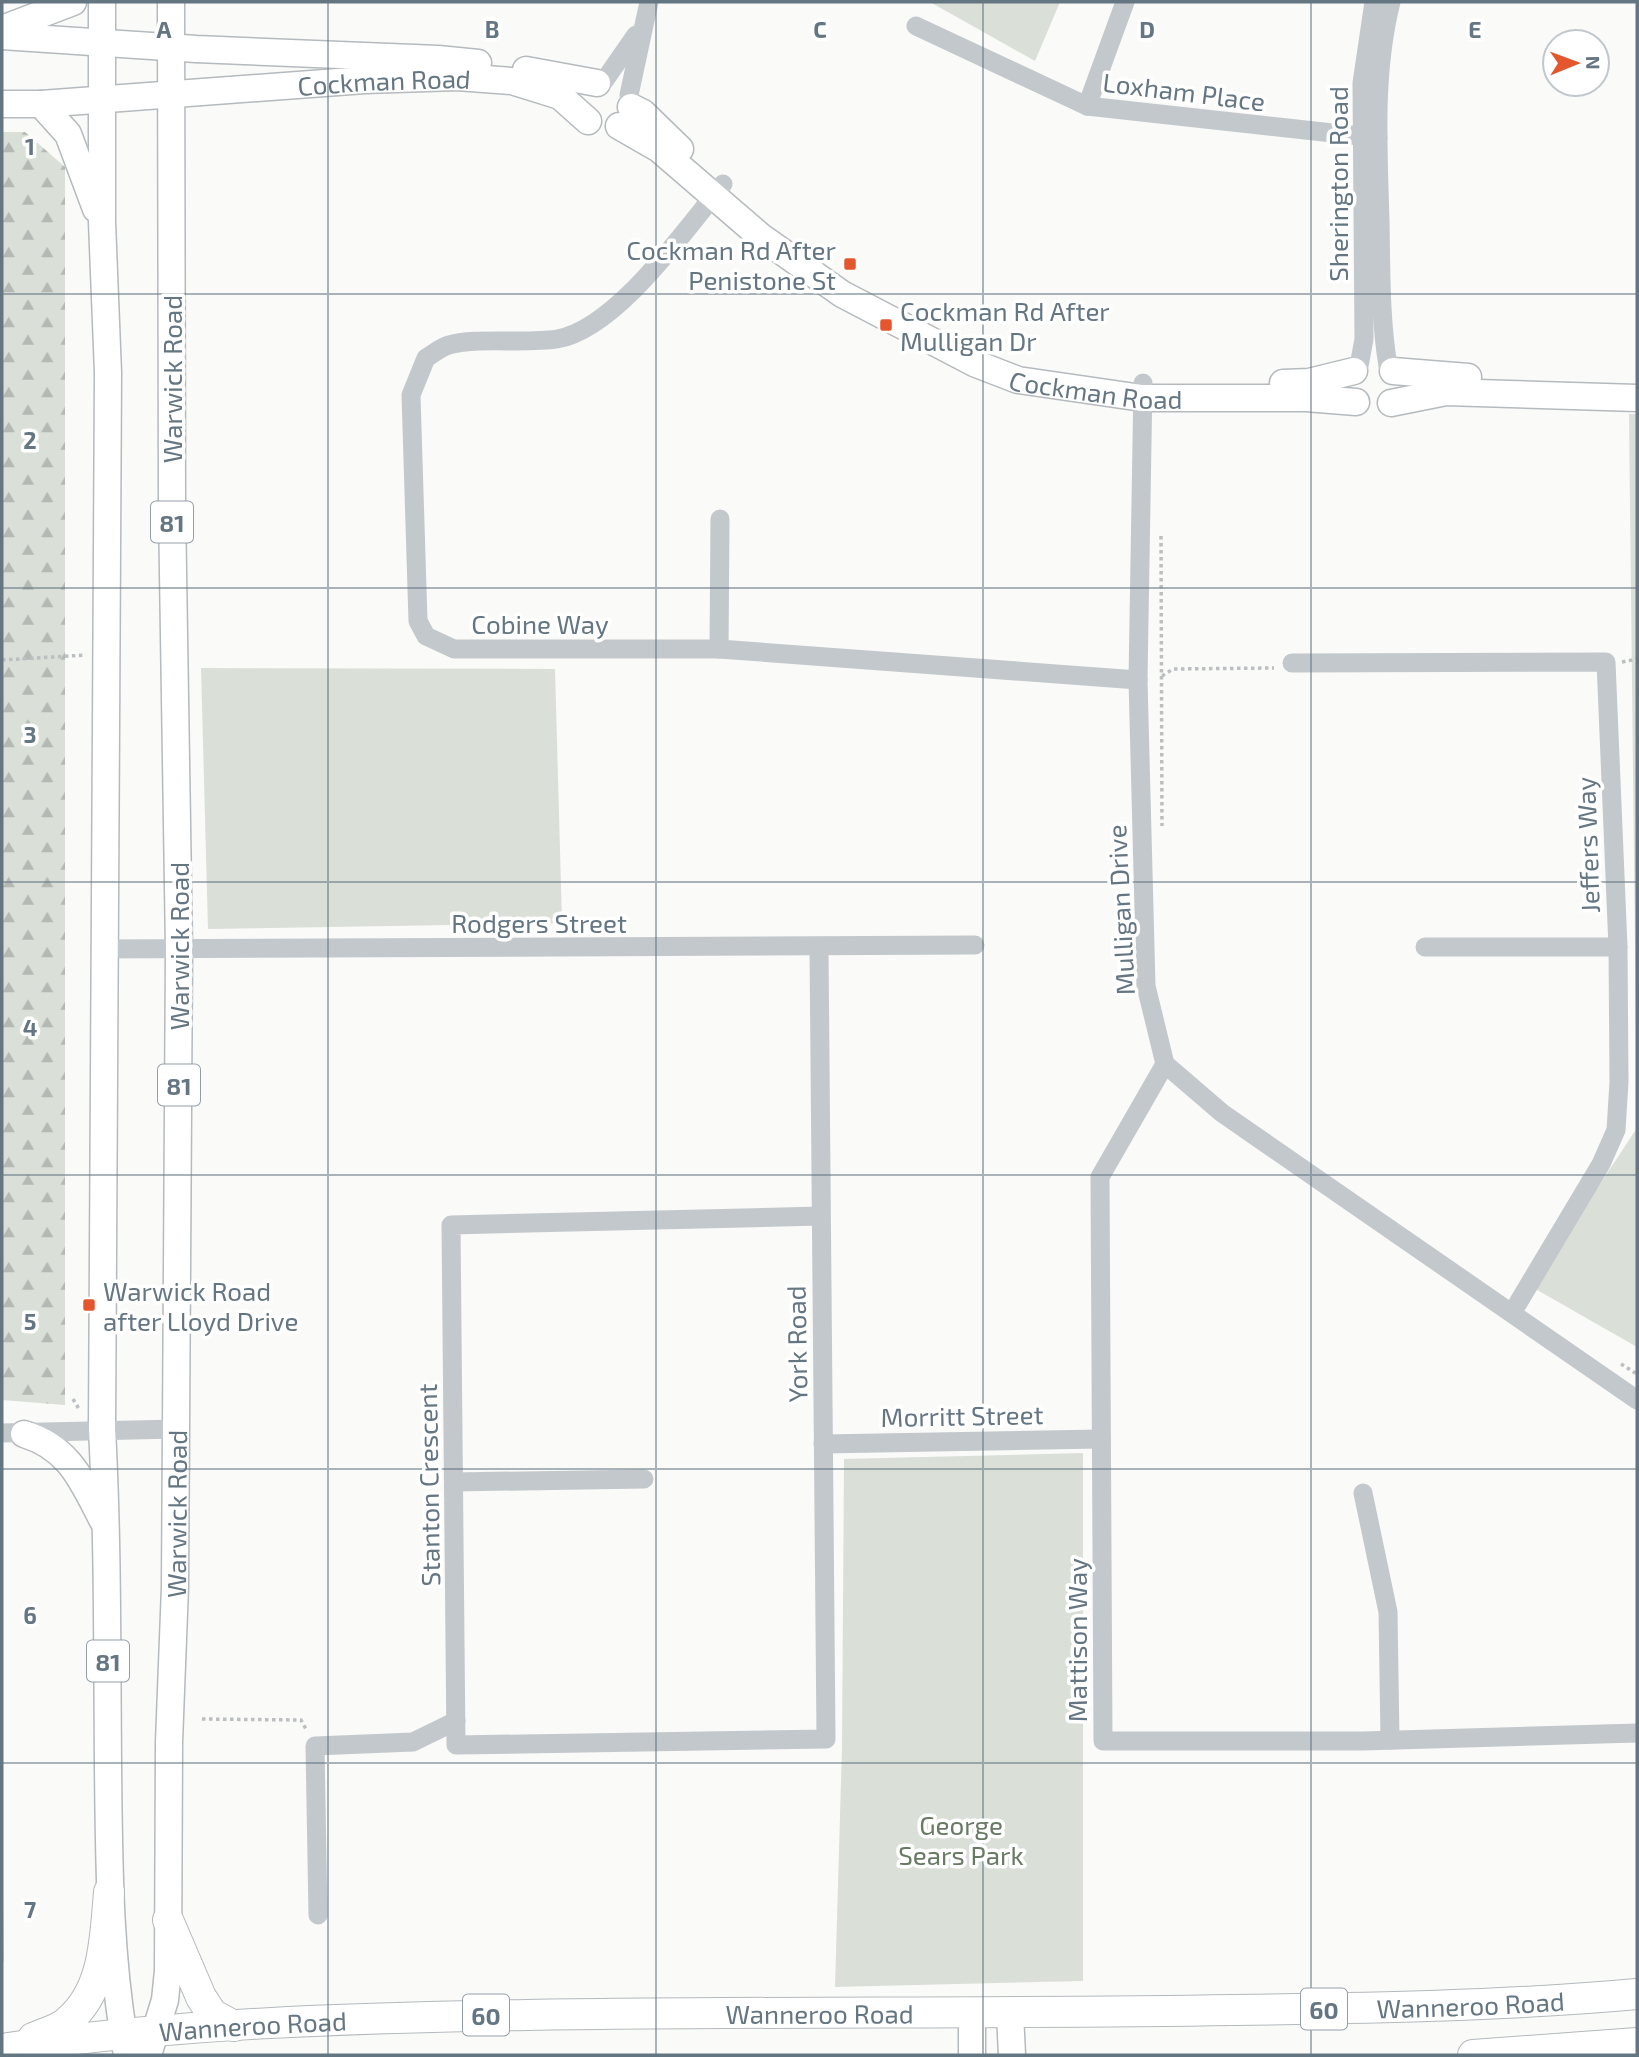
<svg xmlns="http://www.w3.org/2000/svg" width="1639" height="2057" font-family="'Exo 2',sans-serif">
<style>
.green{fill:#dadfd7}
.forest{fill:url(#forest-firs)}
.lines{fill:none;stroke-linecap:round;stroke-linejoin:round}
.major-casing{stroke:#b5babe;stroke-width:29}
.highway-casing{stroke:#b4b9bd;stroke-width:32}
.path{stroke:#bbbfc2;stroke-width:3.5;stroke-dasharray:3.5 3.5;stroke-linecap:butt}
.minor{stroke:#c3c8cc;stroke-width:19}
.major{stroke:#fff;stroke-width:26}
.highway{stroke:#fff;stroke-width:30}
.grid{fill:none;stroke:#657683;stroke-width:2;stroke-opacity:0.55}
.poi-dot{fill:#e4572e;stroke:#fff;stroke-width:2.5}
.labels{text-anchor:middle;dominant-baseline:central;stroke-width:7;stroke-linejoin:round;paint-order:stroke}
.shield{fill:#fff;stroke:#939fa8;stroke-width:2}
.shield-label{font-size:24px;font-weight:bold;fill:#657683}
.street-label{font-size:26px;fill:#657683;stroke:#fff}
.poi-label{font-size:26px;fill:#657683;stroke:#fff;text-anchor:start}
.park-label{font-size:26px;fill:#687a64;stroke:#fff}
.grid-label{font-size:23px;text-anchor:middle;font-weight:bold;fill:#657683;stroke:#fff;stroke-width:7;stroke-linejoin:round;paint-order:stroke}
</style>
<defs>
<pattern id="forest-firs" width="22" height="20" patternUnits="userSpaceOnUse" patternTransform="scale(1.75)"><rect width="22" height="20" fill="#dadfd7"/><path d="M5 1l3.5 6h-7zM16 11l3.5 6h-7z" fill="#b4b9b4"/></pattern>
</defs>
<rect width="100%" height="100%" fill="#fafaf8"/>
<!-- green -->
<g class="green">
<polygon points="930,2 1060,2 1035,61"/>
<polygon points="1629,414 1637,414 1637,1347 1532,1287 1637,1128"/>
<polygon points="201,668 555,669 562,923 208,929"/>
<polygon points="1083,1453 1083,1981 835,1987 842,1748 844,1459"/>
<polygon points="2,1844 4,1960 2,1967"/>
</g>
<!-- forest -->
<polygon class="forest" points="2,132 25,132 65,167 65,1405 2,1400"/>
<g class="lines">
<!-- major casing -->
<g class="major-casing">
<g id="major">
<path d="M 102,2 L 102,222 L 108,373 L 102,1429 C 108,1541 107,1652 108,1764 C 109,1862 109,1959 127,2055"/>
<polyline points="2,29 73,2"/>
<polyline points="2,36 196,49 438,59 478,63"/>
<polyline points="526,70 597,83"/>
<path id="s1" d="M 2,104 L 41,104 L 365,80 L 457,77 L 512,81 L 560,96 L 588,121"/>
<polyline points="41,104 68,134 96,209"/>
<polyline points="631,107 643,113 680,149"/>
<path id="s2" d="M 619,126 L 659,149 L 760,236 L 842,294 L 974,363 L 1018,380 L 1142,398 L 1306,398 L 1356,402"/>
<polyline points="1393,371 1468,377"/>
<polyline points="1283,383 1309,382 1354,371"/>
<polyline points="1391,403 1446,392 1637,398"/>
<path d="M 24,1434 C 70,1448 82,1481 103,1521"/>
<polyline points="972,2013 972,2055"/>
<polyline points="1010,2014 1012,2055"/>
<path id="s3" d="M 148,2055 L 165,2000 L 168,1971 L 169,1742 L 175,1587 L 179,949 L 172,509 L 171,2"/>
</g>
</g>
<!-- highway casing -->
<g class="highway-casing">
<g id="highway">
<polyline points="168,1920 201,1997 212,2014 234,2026"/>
<path d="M 33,2038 C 44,2033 60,2029 68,2021 C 105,1990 105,1937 109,1892"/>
<path id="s4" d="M 2,2049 C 175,2023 352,2018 527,2015 C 763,2011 999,2014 1234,2010 C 1369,2008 1504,2006 1637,1994"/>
<polyline points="1473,2055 1637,2043"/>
</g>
</g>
<!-- path -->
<g class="path">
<polyline points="1161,536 1162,826"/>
<polyline points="2,660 86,655"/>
<polyline points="1622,662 1637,659"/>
<polyline points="1162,676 1173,669 1274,668"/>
<polyline points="1621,1364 1637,1374"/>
<polyline points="73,1399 79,1409"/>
<polyline points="202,1719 301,1720 307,1731"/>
</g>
<!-- minor -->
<g class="minor">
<polyline points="916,26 1087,106 1378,138"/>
<polyline points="604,81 636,35"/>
<polyline points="629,95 649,2"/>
<polyline points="1087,106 1125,2"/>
<path d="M 723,184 C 685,230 616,329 557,339 C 526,344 474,337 449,345 C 441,347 433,354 426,358 L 411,395 L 418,621 L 426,636 L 454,649 L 719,649 L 1138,680"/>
<polyline points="1359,366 1364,339 1362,83 1374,2"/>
<path d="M 1388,366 C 1380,318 1381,269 1380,221 C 1378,148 1373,73 1391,2"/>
<polyline points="1143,383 1138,680 1146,986 1165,1064 1222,1113 1637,1400"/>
<polyline points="719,649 720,519"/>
<polyline points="1292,663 1606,662 1618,947 1619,1082 1616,1130 1601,1164 1512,1313"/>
<polyline points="1425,947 1618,947"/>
<polyline points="819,948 826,1739 456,1745 451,1225 821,1216"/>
<polyline points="103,949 975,945"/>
<polyline points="1165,1064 1100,1177 1103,1741 1363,1741 1637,1733"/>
<polyline points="2,1433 176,1429"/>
<polyline points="823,1444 1101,1439"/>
<polyline points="454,1482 644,1479"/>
<polyline points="1363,1493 1388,1612 1390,1740"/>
<polyline points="318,1915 315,1746 413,1742 456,1721"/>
</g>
<!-- major -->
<use href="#major" class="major"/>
<!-- highway -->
<use href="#highway" class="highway"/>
</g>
<!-- grid -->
<path class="grid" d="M 328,2 L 328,2055M 656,2 L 656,2055M 983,2 L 983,2055M 1311,2 L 1311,2055M 2,294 L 1637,294M 2,588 L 1637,588M 2,882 L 1637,882M 2,1175 L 1637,1175M 2,1469 L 1637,1469M 2,1763 L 1637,1763"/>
<!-- markers -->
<g class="poi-dot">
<rect x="843" y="257" width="14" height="14" rx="3.5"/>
<rect x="879" y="318" width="14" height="14" rx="3.5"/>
<rect x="82" y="1298" width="14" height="14" rx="3.5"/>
</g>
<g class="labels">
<!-- shield labels -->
<g class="shield">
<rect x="151" y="501.5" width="42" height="41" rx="5"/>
<rect x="158" y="1064.5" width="42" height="41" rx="5"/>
<rect x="87" y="1640.5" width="42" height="41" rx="5"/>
<rect x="1301" y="1988.5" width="46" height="41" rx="5"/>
<rect x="463" y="1994.5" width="46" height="41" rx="5"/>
</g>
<g class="shield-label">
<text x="172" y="522">81</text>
<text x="179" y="1085">81</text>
<text x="108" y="1661">81</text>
<text x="1324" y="2009">60</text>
<text x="486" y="2015">60</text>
</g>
<!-- street labels -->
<g class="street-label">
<text stroke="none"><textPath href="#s1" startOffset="383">Cockman Road</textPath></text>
<text transform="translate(1184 91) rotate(7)">Loxham Place</text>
<text transform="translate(1337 184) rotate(-90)">Sherington Road</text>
<text transform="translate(171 379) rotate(-90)">Warwick Road</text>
<text stroke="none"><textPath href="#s2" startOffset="555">Cockman Road</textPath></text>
<text x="540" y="623">Cobine Way</text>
<text transform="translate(1587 845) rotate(-92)">Jeffers Way</text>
<text transform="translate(1120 910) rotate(-93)">Mulligan Drive</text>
<text x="539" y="922">Rodgers Street</text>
<text transform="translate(178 946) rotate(-90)">Warwick Road</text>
<text transform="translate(796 1344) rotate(-91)">York Road</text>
<text transform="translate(962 1415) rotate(-1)">Morritt Street</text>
<text transform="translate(428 1485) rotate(-91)">Stanton Crescent</text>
<text stroke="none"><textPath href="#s3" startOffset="544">Warwick Road</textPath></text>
<text transform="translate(1076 1640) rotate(-90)">Mattison Way</text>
<text stroke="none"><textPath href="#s4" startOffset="1470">Wanneroo Road</textPath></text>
<text stroke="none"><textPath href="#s4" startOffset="819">Wanneroo Road</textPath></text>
<text stroke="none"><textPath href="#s4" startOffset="252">Wanneroo Road</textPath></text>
</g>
<!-- poi labels -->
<g class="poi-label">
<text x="836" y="249" text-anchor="end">Cockman Rd After<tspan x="836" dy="30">Penistone St</tspan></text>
<text x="900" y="310">Cockman Rd After<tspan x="900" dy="30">Mulligan Dr</tspan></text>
<text x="103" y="1290">Warwick Road<tspan x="103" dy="30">after Lloyd Drive</tspan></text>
</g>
<!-- park labels -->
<g class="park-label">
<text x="961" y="1824">George<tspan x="961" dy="30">Sears Park</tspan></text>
</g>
</g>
<g class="grid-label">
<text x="164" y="38">A</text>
<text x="492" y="38">B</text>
<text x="820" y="38">C</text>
<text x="1147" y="38">D</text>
<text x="1475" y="38">E</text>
<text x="30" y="155">1</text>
<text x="30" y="449">2</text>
<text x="30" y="743">3</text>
<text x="30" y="1036">4</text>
<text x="30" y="1330">5</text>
<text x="30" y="1624">6</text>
<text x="30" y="1918">7</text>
</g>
<!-- border -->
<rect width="1639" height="2057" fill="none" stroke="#657683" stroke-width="7"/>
<!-- north arrow -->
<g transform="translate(1576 63) rotate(89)"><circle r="33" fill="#ffffff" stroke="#c1c8cd" stroke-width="2"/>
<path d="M0-5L12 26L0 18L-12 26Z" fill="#e4572e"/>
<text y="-10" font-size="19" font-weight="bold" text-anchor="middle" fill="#657683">N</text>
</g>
</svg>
